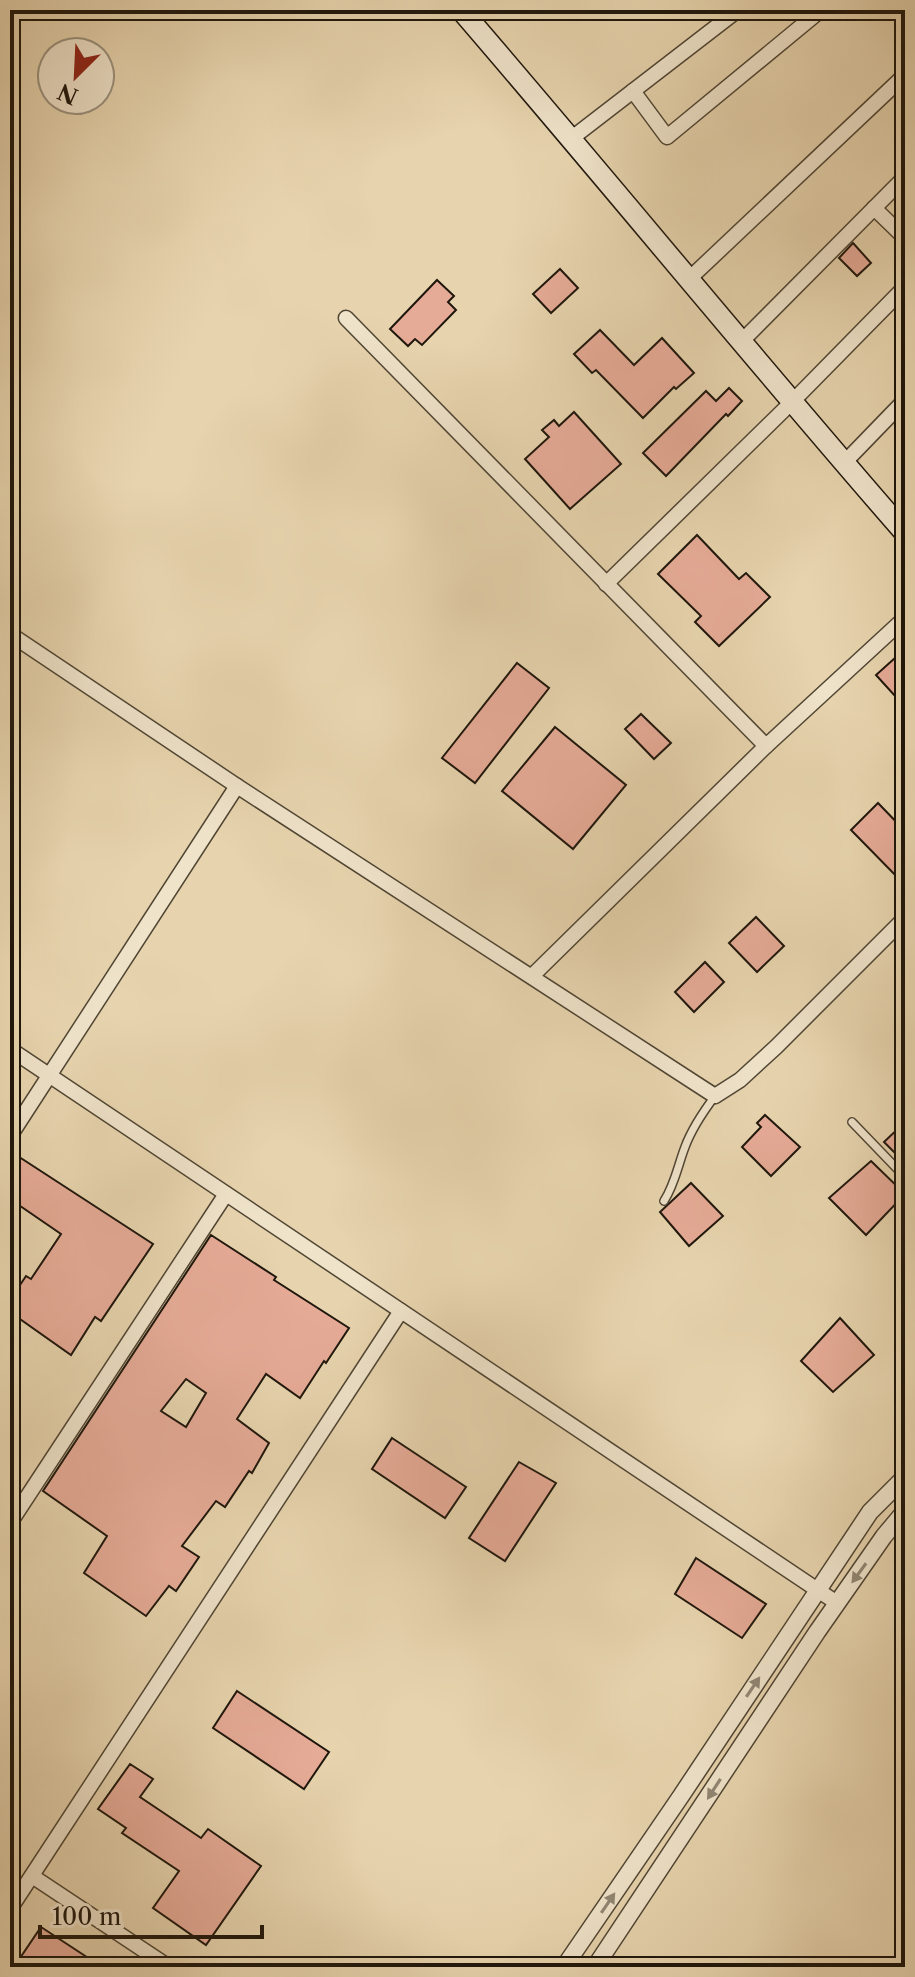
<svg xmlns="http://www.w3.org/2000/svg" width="915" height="1977" font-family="'Libre Caslon Text',serif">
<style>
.building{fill:#e6ab97;stroke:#1e160c;stroke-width:2;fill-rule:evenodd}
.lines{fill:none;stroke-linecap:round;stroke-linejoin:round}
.service-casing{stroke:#504634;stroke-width:10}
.minor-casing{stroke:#504634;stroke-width:17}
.tertiary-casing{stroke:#504634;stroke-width:19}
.secondary-casing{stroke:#1e160c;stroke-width:23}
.service{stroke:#efe3ca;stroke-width:7}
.minor{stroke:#efe3ca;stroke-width:14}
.tertiary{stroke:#efe3ca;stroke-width:16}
.secondary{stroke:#efe3ca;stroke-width:20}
.oneway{fill:#918774}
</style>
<rect width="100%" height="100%" fill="#e7d4ae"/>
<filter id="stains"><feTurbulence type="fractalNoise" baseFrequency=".0025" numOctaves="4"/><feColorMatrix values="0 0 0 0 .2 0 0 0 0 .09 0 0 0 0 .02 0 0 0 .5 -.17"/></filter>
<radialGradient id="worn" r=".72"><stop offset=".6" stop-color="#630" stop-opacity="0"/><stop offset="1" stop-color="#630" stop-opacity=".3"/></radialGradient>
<!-- building -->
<g class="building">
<polygon points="853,243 871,263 857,276 839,258"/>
<polygon points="560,269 578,288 551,313 533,294"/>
<polygon points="437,280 454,296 448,302 456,310 422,345 415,339 408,346 390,329"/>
<polygon points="600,330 634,365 662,338 694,373 676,389 674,387 643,418 596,370 592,373 574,354"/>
<polygon points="729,388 742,401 728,416 726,414 666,476 643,453 706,391 716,401"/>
<polygon points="574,412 621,464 570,509 525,459 549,437 542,430 554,420 559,426"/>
<polygon points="697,535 739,579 746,573 770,597 719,646 695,622 701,616 658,574"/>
<polygon points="905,649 905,707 876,675"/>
<polygon points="517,663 549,688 475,783 442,758"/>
<polygon points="641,714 671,743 654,759 625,729"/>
<polygon points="555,727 626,785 573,849 502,791"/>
<polygon points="878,803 905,831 905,885 851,830"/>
<polygon points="756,917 784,946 757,972 729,943"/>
<polygon points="705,962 724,982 694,1012 675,992"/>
<polygon points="765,1115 800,1147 771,1176 742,1147 761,1127 757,1123"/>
<polygon points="905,1122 905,1163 884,1142"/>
<polygon points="10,1151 153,1244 101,1321 95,1317 71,1355 10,1312 10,1300 26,1276 31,1279 61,1234 10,1199"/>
<polygon points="871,1161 905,1194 866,1235 829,1198"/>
<polygon points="691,1183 723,1216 689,1246 660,1212"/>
<path d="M 211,1235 L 276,1277 L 274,1280 L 349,1328 L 326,1363 L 324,1361 L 300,1398 L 266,1374 L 237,1419 L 269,1443 L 252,1473 L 249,1471 L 225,1507 L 216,1501 L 182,1546 L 199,1557 L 176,1591 L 169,1586 L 146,1616 L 84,1573 L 107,1536 L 43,1491 ZM 186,1379 L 206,1393 L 186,1427 L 161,1411 Z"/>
<polygon points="840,1318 874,1355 833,1392 801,1361"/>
<polygon points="392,1438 466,1487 445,1518 372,1469"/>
<polygon points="519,1462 556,1483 505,1561 469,1538"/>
<polygon points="696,1558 766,1604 742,1638 675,1594"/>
<polygon points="237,1691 329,1752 304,1789 213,1728"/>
<polygon points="130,1764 153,1779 140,1797 201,1838 208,1829 261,1866 206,1945 153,1908 179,1871 122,1833 126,1828 98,1809"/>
<polygon points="41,1927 102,1967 14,1967"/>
</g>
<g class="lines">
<!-- service casing -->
<g class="service-casing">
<g id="service">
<polyline points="852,1122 905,1177"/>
<path d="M 664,1201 C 675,1184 678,1165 685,1147 C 692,1128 703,1112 715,1096"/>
</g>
</g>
<!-- minor casing -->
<g class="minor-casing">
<g id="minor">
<polyline points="633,91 667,137 821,10"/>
<polyline points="572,138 738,10"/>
<polyline points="874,208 905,238"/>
<polyline points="689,279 905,75"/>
<polyline points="346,318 766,746 905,618"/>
<polyline points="741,342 905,177"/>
<polyline points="844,463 905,400"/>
<polyline points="606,584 792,402 905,287"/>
<polyline points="10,634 237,786 715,1096 740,1080 776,1047 905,918"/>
<polyline points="532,976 766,746"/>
<polyline points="10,1049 837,1603"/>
<polyline points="10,1136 237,786"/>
<polyline points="10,1523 226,1194"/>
<polyline points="32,1876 169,1967"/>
<polyline points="10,1909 401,1311"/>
</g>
</g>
<!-- tertiary casing -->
<g class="tertiary-casing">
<g id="tertiary">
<polyline points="564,1967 681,1796 870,1512 905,1477"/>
<polyline points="595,1967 817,1632 884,1536 905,1511"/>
</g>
</g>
<!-- secondary casing -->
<g class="secondary-casing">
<path id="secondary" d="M 461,10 C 610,183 755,361 905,533"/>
</g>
<!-- service -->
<use href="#service" class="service"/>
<!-- minor -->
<use href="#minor" class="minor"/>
<!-- tertiary -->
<use href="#tertiary" class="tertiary"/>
<!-- secondary -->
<use href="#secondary" class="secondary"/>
</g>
<!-- one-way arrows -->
<defs><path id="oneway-solid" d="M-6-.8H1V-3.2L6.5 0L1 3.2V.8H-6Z" transform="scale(2)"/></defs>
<g class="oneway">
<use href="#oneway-solid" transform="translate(859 1573) rotate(126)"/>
<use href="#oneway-solid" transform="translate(753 1687) rotate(-56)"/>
<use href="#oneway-solid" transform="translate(714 1789) rotate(123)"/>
<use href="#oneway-solid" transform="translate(608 1903) rotate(-56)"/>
</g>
<!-- margin -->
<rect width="915" height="1977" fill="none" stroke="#e7d4ae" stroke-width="40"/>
<rect x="12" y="12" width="891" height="1953" fill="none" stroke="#1e160c" stroke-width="4"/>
<rect x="20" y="20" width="875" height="1937" fill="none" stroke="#1e160c" stroke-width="2"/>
<!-- north arrow -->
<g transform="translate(76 76) rotate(204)"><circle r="38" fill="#efe3ca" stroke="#9b917e" stroke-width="2"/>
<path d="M0-6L14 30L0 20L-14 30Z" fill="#8f2418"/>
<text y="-12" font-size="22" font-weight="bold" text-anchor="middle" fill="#1e160c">N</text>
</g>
<!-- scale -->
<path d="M40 1925v12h222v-12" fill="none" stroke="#1e160c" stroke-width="4"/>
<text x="52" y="1925" font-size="24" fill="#1e160c" stroke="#efe3ca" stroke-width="6" paint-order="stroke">100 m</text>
<rect width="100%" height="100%" filter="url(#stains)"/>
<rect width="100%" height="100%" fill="url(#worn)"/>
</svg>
